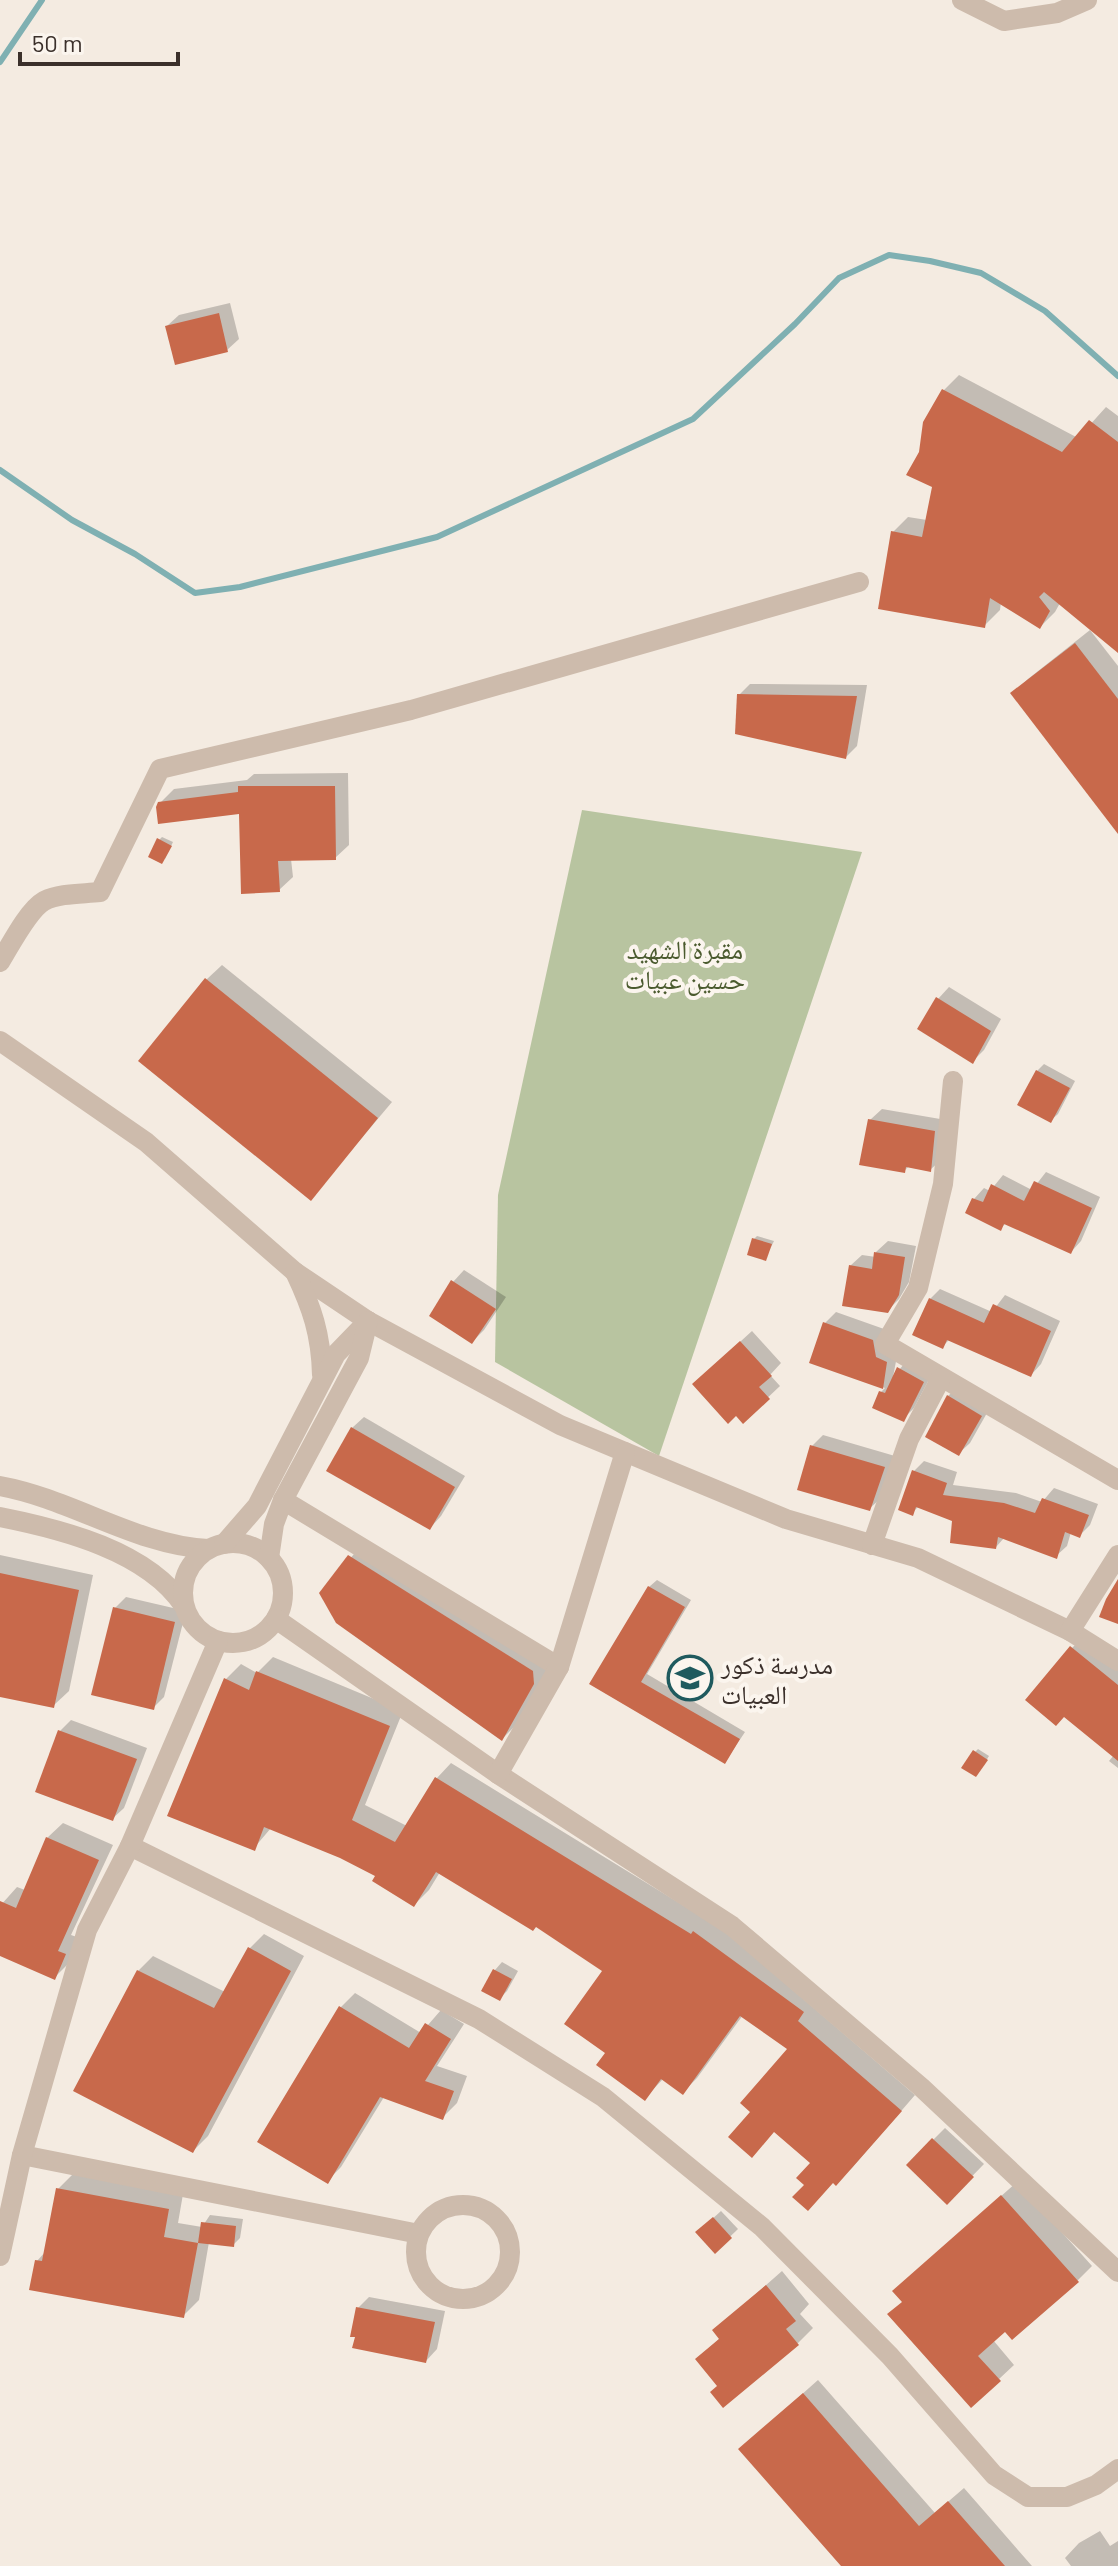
<svg xmlns="http://www.w3.org/2000/svg" width="1118" height="2566" font-family="Barlow,'Noto Naskh Arabic',sans-serif">
<style>
.green{fill:#b8c4a0}
.shadow{fill:#0003}
.lines{fill:none;stroke-linecap:round;stroke-linejoin:round}
.stream{stroke:#7fb0b2;stroke-width:6}
.building{fill:#c8694b}
.minor{stroke:#cdbbac;stroke-width:20}
.labels{text-anchor:middle;dominant-baseline:central;stroke-width:8;stroke-linejoin:round;paint-order:stroke}
.park-label{font-size:26px;fill:#4a5a2e;stroke:#fbf5ee}
.poi-label{font-size:26px;fill:#3b302b;stroke:#fbf5ee;text-anchor:start}
</style>
<rect width="100%" height="100%" fill="#f4ebe1"/>
<!-- green -->
<polygon class="green" points="582,810 862,852 659,1456 495,1362 498,1195"/>
<!-- shadow -->
<g class="shadow">
<polygon points="230,303 239,339 227,350 167,326 179,315"/>
<polygon points="959,375 1078,438 1106,407 1118,416 1118,651 1060,603 1055,612 1040,627 1001,602 1000,610 984,626 893,532 908,517 927,520 934,486 921,452 925,422 944,390"/>
<polygon points="1090,630 1118,666 1118,827 1013,693 1028,679"/>
<polygon points="750,684 867,685 857,746 846,757 739,695"/>
<polygon points="348,773 349,845 335,858 291,859 293,877 279,890 241,812 160,803 174,789 247,780 254,774"/>
<polygon points="162,837 173,842 165,859 159,840"/>
<polygon points="222,965 392,1102 311,1198 206,980"/>
<polygon points="949,987 1001,1019 984,1050 973,1061 938,999"/>
<polygon points="1044,1064 1075,1081 1058,1114 1050,1121 1037,1071"/>
<polygon points="882,1109 946,1120 942,1159 930,1170 909,1166 904,1171 870,1120"/>
<polygon points="1046,1172 1100,1197 1081,1241 1071,1252 1006,1223 1001,1228 974,1199 984,1188 990,1191 1003,1175 1032,1190"/>
<polygon points="757,1236 774,1241 765,1259 754,1239"/>
<polygon points="888,1241 916,1246 909,1282 899,1299 887,1311 850,1266 862,1255 876,1257 876,1252"/>
<polygon points="464,1270 506,1297 484,1330 472,1342 453,1282"/>
<polygon points="940,1289 992,1312 1005,1295 1060,1321 1041,1364 1031,1375 950,1339 942,1347 930,1299"/>
<polygon points="836,1312 884,1329 898,1351 893,1377 910,1357 934,1370 914,1408 903,1419 880,1393 885,1388 812,1362 825,1323"/>
<polygon points="752,1331 781,1363 770,1375 780,1386 743,1421 706,1373"/>
<polygon points="960,1385 992,1404 970,1443 958,1454 948,1396"/>
<polygon points="364,1417 465,1476 441,1516 430,1528 352,1428"/>
<polygon points="823,1435 895,1456 881,1498 869,1509 812,1446"/>
<polygon points="924,1461 957,1472 953,1485 1016,1493 1042,1502 1054,1488 1098,1504 1090,1525 1079,1536 1071,1532 1067,1546 1056,1556 1004,1538 996,1547 955,1520 919,1506 912,1513 914,1471"/>
<polygon points="365,1541 548,1668 517,1724 502,1739 321,1593"/>
<polygon points="0,1555 93,1575 69,1691 53,1706 0,1695"/>
<polygon points="657,1580 691,1600 647,1674 745,1732 725,1762 592,1684 649,1587"/>
<polygon points="126,1597 186,1611 164,1697 153,1708 115,1608"/>
<polygon points="1087,1633 1118,1659 1118,1768 1109,1761 1114,1755 1072,1648"/>
<polygon points="273,1657 403,1711 365,1805 407,1826 437,1778 451,1763 707,1920 709,1918 915,2095 851,2169 833,2181 806,2185 812,2163 753,2112 790,2049 743,2015 697,2078 683,2092 663,2079 645,2098 608,2052 605,1970 537,1925 440,1872 429,1890 414,1905 378,1875 341,1856 271,1828 254,1848 226,1679 241,1664 257,1673"/>
<polygon points="71,1720 147,1748 124,1808 112,1819 60,1731"/>
<polygon points="978,1749 989,1756 979,1772 975,1752"/>
<polygon points="63,1823 113,1845 71,1935 80,1938 70,1962 54,1978 0,1954 0,1906 17,1887 25,1890 47,1838"/>
<polygon points="264,1934 304,1956 208,2136 193,2151 138,1971 153,1956 225,1992 250,1948"/>
<polygon points="502,1962 518,1971 507,1991 500,1998 484,1990 495,1970"/>
<polygon points="355,1993 421,2033 441,2010 464,2024 437,2066 467,2076 457,2103 443,2117 384,2097 341,2167 327,2181 341,2007"/>
<polygon points="945,2128 984,2164 947,2202 908,2165"/>
<polygon points="73,2174 183,2194 178,2223 202,2227 210,2215 243,2219 240,2238 233,2245 209,2242 199,2300 183,2316 37,2261 46,2251 58,2189"/>
<polygon points="1017,2182 1092,2266 1077,2281 993,2340 1014,2365 999,2379 903,2301 910,2277"/>
<polygon points="721,2211 738,2229 715,2251 698,2232"/>
<polygon points="782,2271 809,2304 800,2314 813,2328 798,2343 719,2385 697,2359 721,2337 715,2330"/>
<polygon points="369,2297 445,2311 437,2349 426,2361 357,2335 358,2308"/>
<polygon points="818,2380 935,2513 964,2488 1032,2566 843,2566 756,2435"/>
<polygon points="1100,2531 1110,2546 1118,2541 1118,2566 1071,2566 1065,2558 1079,2543"/>
</g>
<g class="lines">
<!-- stream -->
<g class="stream">
<polyline points="0,62 42,0"/>
<polyline points="0,470 72,520 135,554 195,593 240,587 437,537 693,419 795,324 839,278 889,255 930,261 981,273 1045,311 1118,376"/>
</g>
</g>
<!-- building -->
<g class="building">
<polygon points="219,313 228,352 175,365 165,326"/>
<polygon points="942,389 1062,452 1089,420 1118,442 1118,653 1044,592 1039,597 1050,611 1040,629 990,598 985,628 878,609 891,531 922,537 932,487 906,475 919,452 923,422"/>
<polygon points="1075,643 1118,699 1118,834 1010,693"/>
<polygon points="737,694 857,696 846,759 735,734"/>
<polygon points="238,786 335,786 336,860 278,861 280,892 241,894 239,814 158,824 156,807 158,802 238,792"/>
<polygon points="157,838 172,846 162,864 148,857"/>
<polygon points="205,978 378,1118 311,1201 138,1061"/>
<polygon points="936,997 991,1031 973,1064 917,1029"/>
<polygon points="1036,1070 1070,1088 1051,1123 1017,1105"/>
<polygon points="868,1119 935,1131 931,1172 906,1167 905,1173 859,1165"/>
<polygon points="1034,1181 1092,1208 1071,1254 1004,1224 1001,1231 965,1213 972,1198 983,1202 991,1184 1024,1201"/>
<polygon points="752,1238 772,1244 766,1261 747,1255"/>
<polygon points="874,1252 905,1257 899,1295 888,1313 842,1306 849,1265 872,1269"/>
<polygon points="451,1280 496,1309 472,1344 429,1316"/>
<polygon points="929,1298 984,1323 993,1304 1051,1331 1031,1377 947,1340 943,1349 912,1335"/>
<polygon points="823,1322 873,1340 876,1357 887,1362 883,1389 809,1363"/>
<polygon points="740,1341 772,1376 759,1387 770,1399 743,1424 736,1416 728,1424 692,1384"/>
<polygon points="897,1367 924,1382 904,1422 872,1408 879,1391 885,1393"/>
<polygon points="947,1395 982,1416 959,1456 925,1437"/>
<polygon points="351,1427 455,1487 430,1530 326,1471"/>
<polygon points="810,1445 885,1467 870,1511 797,1490"/>
<polygon points="912,1470 947,1483 943,1495 1004,1503 1035,1513 1042,1498 1089,1515 1080,1538 1065,1532 1057,1559 998,1537 996,1549 950,1543 952,1521 916,1507 913,1516 898,1510"/>
<polygon points="348,1555 533,1671 534,1684 502,1741 336,1623 319,1593"/>
<polygon points="0,1573 79,1590 54,1708 0,1697"/>
<polygon points="1118,1579 1118,1624 1099,1617 1106,1599"/>
<polygon points="648,1586 685,1607 641,1682 740,1739 725,1764 589,1684"/>
<polygon points="113,1607 175,1622 154,1710 91,1695"/>
<polygon points="1070,1646 1118,1685 1118,1761 1064,1717 1056,1726 1025,1700"/>
<polygon points="256,1671 390,1726 352,1820 395,1842 435,1777 691,1934 693,1931 804,2012 798,2021 902,2111 836,2186 833,2183 808,2211 792,2197 804,2185 796,2178 810,2163 774,2132 752,2158 728,2137 750,2112 740,2103 787,2049 740,2016 683,2095 661,2079 645,2101 596,2065 605,2053 564,2024 602,1971 536,1927 533,1931 436,1872 414,1907 372,1881 375,1876 340,1858 264,1827 255,1851 167,1816 224,1678 249,1690"/>
<polygon points="58,1730 137,1759 113,1821 35,1792"/>
<polygon points="973,1750 988,1760 976,1777 961,1768"/>
<polygon points="46,1837 99,1860 58,1951 66,1954 55,1980 0,1956 0,1901 16,1908"/>
<polygon points="248,1947 291,1971 193,2153 73,2091 137,1970 214,2008"/>
<polygon points="493,1969 512,1979 500,2001 481,1991"/>
<polygon points="339,2006 409,2048 425,2023 451,2039 425,2081 454,2091 443,2120 380,2097 328,2184 257,2142"/>
<polygon points="932,2138 974,2177 947,2205 906,2165"/>
<polygon points="56,2188 169,2209 164,2237 198,2243 184,2318 29,2290 35,2260 42,2261"/>
<polygon points="1001,2195 1079,2282 1012,2340 1005,2332 978,2356 1001,2381 971,2408 887,2314 902,2302 892,2291"/>
<polygon points="713,2217 732,2238 715,2254 695,2232"/>
<polygon points="201,2222 236,2226 234,2247 198,2243"/>
<polygon points="766,2285 796,2321 786,2329 799,2345 723,2408 710,2392 717,2386 695,2359 719,2339 712,2330"/>
<polygon points="356,2307 435,2322 426,2363 352,2348 355,2337 350,2337"/>
<polygon points="803,2393 919,2526 948,2501 1005,2566 841,2566 738,2449"/>
</g>
<g class="lines">
<!-- minor -->
<g class="minor">
<polyline points="962,0 1004,21 1057,13 1087,0"/>
<path d="M 0,962 C 10,946 28,910 44,901 C 60,893 82,894 100,892 L 160,769 L 411,710 L 859,582"/>
<polyline points="0,1041 146,1142 295,1272 368,1321 560,1425 786,1519 918,1558 1070,1631 1118,1661"/>
<polyline points="953,1081 943,1184 918,1288 885,1344 1118,1480"/>
<path d="M 295,1272 C 312,1308 321,1334 322,1375"/>
<path d="M 0,1486 C 72,1499 135,1545 208,1549"/>
<polyline points="283,1500 559,1667"/>
<path d="M 0,1517 C 61,1529 148,1551 184,1606"/>
<circle cx="233" cy="1593" r="50"/>
<polyline points="224,1544 257,1506 336,1354 368,1321"/>
<polyline points="872,1545 909,1439 941,1378"/>
<polyline points="269,1558 274,1524 283,1500 359,1358 368,1321"/>
<polyline points="276,1619 498,1774 732,1926 921,2087 1118,2272"/>
<polyline points="1070,1631 1118,1555"/>
<polyline points="498,1774 559,1667 625,1452"/>
<polyline points="130,1846 479,2019 603,2097 762,2227 890,2356 994,2475 1028,2497 1067,2497 1096,2485 1118,2469"/>
<polyline points="22,2155 419,2234"/>
<circle cx="463" cy="2252" r="47"/>
<polyline points="0,2256 22,2155 87,1930 130,1846 218,1641"/>
</g>
</g>
<!-- icons -->
<defs>
<g id="school-ring" transform="scale(2.3)"><circle r="9.5" fill="#fbf5ee" stroke="#1f5a5e" stroke-width="1.5"/><path d="M0-5L7-2L0 1L-7-2ZM-4 1L0 2.5L4 1V4Q0 6-4 4Z" fill="#1f5a5e"/></g>
</defs>
<g fill-rule="evenodd">
<use href="#school-ring" x="690" y="1678"/>
</g>
<g class="labels">
<!-- park labels -->
<g class="park-label">
<text x="685" y="948">مقبرة الشهيد<tspan x="685" dy="30">حسين عبيات</tspan></text>
</g>
<!-- poi labels -->
<g class="poi-label">
<text x="721" y="1663">مدرسة ذكور<tspan x="721" dy="30">العبيات</tspan></text>
</g>
</g>
<!-- scale -->
<path d="M20 52v12h158v-12" fill="none" stroke="#3b302b" stroke-width="4"/>
<text x="32" y="52" font-size="24" fill="#3b302b" stroke="#fbf5ee" stroke-width="6" paint-order="stroke">50 m</text>
</svg>
